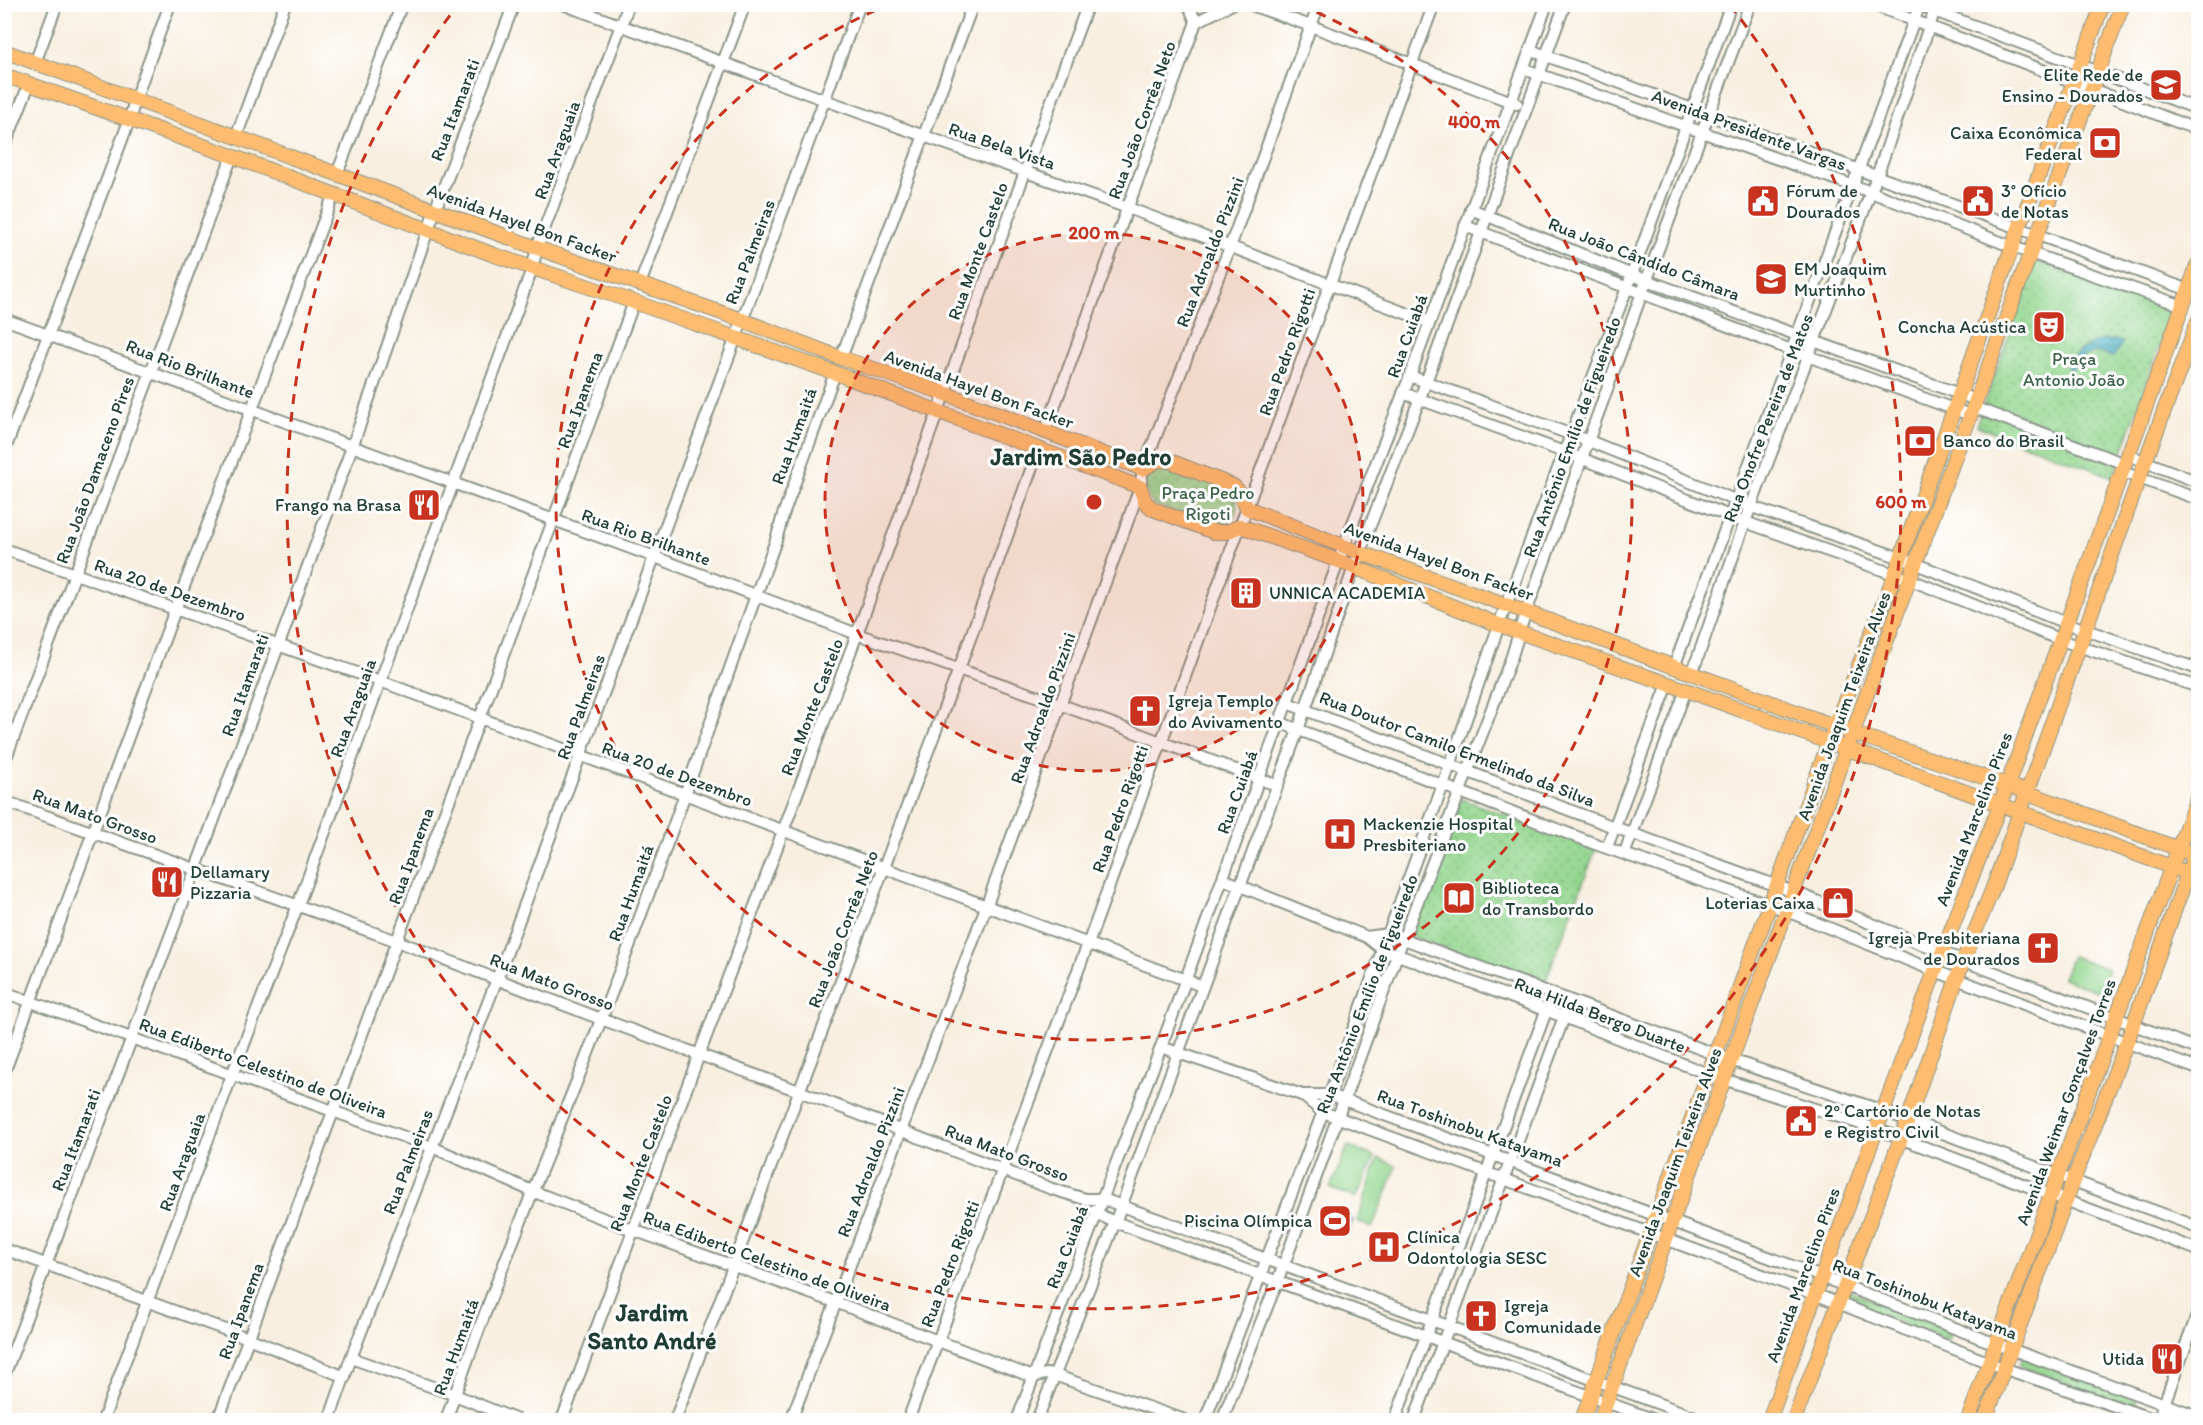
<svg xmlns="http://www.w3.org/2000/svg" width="2203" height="1425" font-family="Itim,sans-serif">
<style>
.park{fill:url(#park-dots);stroke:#598a61;stroke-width:1.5}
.garden{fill:#93d68e;stroke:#598a61;stroke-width:1.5}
.water{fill:url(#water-rules);stroke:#31757b;stroke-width:1.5}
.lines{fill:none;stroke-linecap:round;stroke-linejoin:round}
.minor-casing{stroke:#8c968a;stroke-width:14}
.major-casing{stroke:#8c968a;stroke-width:16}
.minor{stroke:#fff;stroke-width:10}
.major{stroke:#fdbc6f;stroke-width:14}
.ring{fill:none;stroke:#c8321e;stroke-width:3;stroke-dasharray:10 8}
.labels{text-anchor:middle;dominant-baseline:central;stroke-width:6;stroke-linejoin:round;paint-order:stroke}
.poi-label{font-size:18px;fill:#1f3d34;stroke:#fff;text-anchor:start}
.street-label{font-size:18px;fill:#1f3d34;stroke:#fff}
.park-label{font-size:18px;fill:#3c634a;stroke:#fff}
.district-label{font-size:24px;font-weight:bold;fill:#1f3d34;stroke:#fff}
.centre{fill:#c8321e;stroke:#fff;stroke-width:3}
.ring-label{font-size:18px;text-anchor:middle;font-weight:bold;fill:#c8321e;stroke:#fff;stroke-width:6;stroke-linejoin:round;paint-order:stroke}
</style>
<defs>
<pattern id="park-dots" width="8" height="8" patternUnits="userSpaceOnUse" patternTransform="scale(1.5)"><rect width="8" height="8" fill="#93d68e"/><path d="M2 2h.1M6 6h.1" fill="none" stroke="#77af75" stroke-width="1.8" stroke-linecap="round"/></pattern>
<pattern id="water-rules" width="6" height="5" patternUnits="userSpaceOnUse" patternTransform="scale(1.5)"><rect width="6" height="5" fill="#43adc2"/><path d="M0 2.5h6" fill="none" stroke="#378e9e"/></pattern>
</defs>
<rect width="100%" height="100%" fill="#fff"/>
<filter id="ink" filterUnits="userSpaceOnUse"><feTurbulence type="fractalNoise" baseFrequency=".0167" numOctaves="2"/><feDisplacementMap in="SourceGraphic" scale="12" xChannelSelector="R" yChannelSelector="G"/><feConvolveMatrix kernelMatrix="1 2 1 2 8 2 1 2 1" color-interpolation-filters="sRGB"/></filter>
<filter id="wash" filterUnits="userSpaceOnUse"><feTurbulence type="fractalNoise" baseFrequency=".008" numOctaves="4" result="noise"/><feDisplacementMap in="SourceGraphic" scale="24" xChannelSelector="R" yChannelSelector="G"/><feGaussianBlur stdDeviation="1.35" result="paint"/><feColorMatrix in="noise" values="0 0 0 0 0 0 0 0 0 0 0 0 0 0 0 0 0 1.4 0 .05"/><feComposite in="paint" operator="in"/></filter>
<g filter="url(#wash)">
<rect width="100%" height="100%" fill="#f8efe0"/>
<!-- park -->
<g class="park">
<polygon points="2036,261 2173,309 2113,477 1976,426"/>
<path d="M 1166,464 C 1179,469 1218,481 1228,488 C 1243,500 1237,518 1224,528 L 1153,505 L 1143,486 L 1151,470 Z"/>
<polygon points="1462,799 1596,849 1544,985 1410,936"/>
<polygon points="1848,1290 1951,1332 1949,1340 1843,1301"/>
<polygon points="2023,1357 2136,1396 2137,1409 2019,1366"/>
</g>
<!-- garden -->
<g class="garden">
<polygon points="2072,956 2108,969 2100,992 2063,978"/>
<polygon points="1348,1146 1375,1157 1356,1198 1330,1188"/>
<polygon points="1378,1158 1397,1166 1372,1228 1357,1221"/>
</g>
<!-- water -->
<g class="water">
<path d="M 2105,340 L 2115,340 L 2123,342 L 2113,357 C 2096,349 2081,353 2071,370 L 2067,368 C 2074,352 2088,343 2105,340 Z"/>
<polygon points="1322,1208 1353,1220 1347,1234 1317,1223"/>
</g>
</g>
<g filter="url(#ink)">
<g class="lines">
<!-- minor casing -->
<g class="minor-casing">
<g id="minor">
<polyline points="562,4 924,136 1128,208 1429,322"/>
<polyline points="1188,4 1196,22 1232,4"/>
<polyline points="1248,4 1311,26 1517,104"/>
<polyline points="1871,4 2198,130"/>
<polyline points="1929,9 2198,109"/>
<polyline points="1530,50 2189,290"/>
<polyline points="35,63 57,4"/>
<polyline points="1524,69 1871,192 2013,247 2183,306"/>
<polyline points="236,137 285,4"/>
<polyline points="4,148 29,84"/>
<polyline points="337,174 402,4"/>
<polyline points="1471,209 1632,275 1976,400"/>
<polyline points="1465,226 1791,350 1970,415"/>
<polyline points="640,284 745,4"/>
<polyline points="4,319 655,557 857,634 1062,705 1276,785"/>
<polyline points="841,358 973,4"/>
<polyline points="1410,376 1589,441 1752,507 1901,558 2066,623 2198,669"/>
<polyline points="1403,393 1583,459 1745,522 1911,580 2061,640 2198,687"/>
<polyline points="1973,407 2125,464"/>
<polyline points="1045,432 1196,22"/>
<polyline points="4,452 129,121 135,100 170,4"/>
<polyline points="2128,455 2198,482"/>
<polyline points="2122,472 2198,499"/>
<polyline points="4,549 380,681 1202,986"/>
<polyline points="1674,667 1920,4"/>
<polyline points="1692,674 1745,522 1877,176 1937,4"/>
<polyline points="1287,703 1614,827 1794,892 1943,953 2198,1049"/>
<polyline points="1281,723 1598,845 1787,911 1935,971 2198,1069"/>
<polyline points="4,763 232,156"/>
<polyline points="4,801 397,941 601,1019 799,1091 1052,1189 1085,1199 1103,1199 1703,1420"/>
<polyline points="1607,847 1668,684"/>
<polyline points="1625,852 1686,690"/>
<polyline points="1223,879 1367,937 1382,949 1564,1017 1708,1074 1876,1129 2198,1250"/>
<polyline points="1367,937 1388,934 1404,939 1731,1060 1883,1111 2198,1227"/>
<polyline points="4,992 432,1147 532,1191 633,1230 835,1302 1033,1377 1046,1374 1054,1375 1185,1420"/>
<polyline points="1161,1047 1302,1095 1323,1112 1838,1303 2000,1367 2156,1420"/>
<polyline points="4,1073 175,610 334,194"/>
<polyline points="1302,1095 1329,1095 1344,1100 1822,1277 1996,1344 2198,1416"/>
<polyline points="1095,1210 1097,1214 1115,1222 1655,1420"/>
<polyline points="4,1249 248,1338 345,1377"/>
<polyline points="351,1358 455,1395 517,1420"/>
<polyline points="4,1376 196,868 352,447 435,210 514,4"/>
<polyline points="103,1420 232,1075 298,905 532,269 537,248 629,4"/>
<polyline points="218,1420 480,718 634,302"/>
<polyline points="329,1420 351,1358 497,979 860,4"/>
<path d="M 446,1420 C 493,1285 549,1153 601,1020 C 663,861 718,700 776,540 L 783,515 L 835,373"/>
<polyline points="562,1420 857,634 1025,172 1088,4"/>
<polyline points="675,1420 959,669 1039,448"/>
<polyline points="791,1420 986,907 1127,523 1140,487 1143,469 1230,247 1319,4"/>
<polyline points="908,1420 1088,944 1227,561 1434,4"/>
<polyline points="1017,1420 1161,1047 1344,546 1410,376 1547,4"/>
<polyline points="1037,1420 1121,1207 1298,730 1354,567 1420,398 1565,4"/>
<polyline points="1205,1420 1323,1112 1443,785 1506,605 1627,288 1731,4"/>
<polyline points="1222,1420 1283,1267 1397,955 1512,656 1521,626 1647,279 1750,4"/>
<polyline points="1395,1420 1552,995"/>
<polyline points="1414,1420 1570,1001"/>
<polyline points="2158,1420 2198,1313"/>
</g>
</g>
<!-- major casing -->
<g class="major-casing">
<g id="major">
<polyline points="4,51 537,248 742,320 841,358 944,393 1143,469 1159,460 1170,461 1233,486 1241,494 1247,508 1361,553 1526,612 1853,733 2007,785 2195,855"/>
<polyline points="4,75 232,156 497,256 634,302 835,373 1140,487 1145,502 1153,509 1214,532 1227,532 1240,526 1339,561 1499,625 1686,690 2188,873"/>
<polyline points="1582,1420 1835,726 1895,574 2019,228 2103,4"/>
<polyline points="1600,1420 1731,1060 2123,4"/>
<polyline points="1769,1420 1935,971 2000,805 2198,264"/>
<polyline points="1794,1420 1908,1120 1963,961 1993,888 2145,462 2198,321"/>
<polyline points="1968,1420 2198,795"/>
<polyline points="1985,1420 2073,1181 2127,1042 2198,845"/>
</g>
</g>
<!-- minor -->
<use href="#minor" class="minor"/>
<!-- major -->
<use href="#major" class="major"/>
</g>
</g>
<!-- distance rings -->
<circle cx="1094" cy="502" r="269" fill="#c8321e" fill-opacity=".12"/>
<g class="ring">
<circle cx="1094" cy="502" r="269"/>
<path d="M1300 5A538 538 0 1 1 888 5"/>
<path d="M1730 5A807 807 0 1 1 458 5"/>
</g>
<!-- icons -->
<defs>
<g id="school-square" transform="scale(1.725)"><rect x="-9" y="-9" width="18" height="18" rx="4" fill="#c8321e" stroke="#fff"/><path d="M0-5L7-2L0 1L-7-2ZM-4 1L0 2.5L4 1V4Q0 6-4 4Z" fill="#fff"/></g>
<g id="bank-square" transform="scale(1.725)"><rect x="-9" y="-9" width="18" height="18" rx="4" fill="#c8321e" stroke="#fff"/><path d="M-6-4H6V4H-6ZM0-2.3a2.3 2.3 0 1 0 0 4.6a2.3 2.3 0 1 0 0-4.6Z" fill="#fff"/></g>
<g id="civic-square" transform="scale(1.725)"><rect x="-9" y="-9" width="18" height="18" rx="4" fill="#c8321e" stroke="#fff"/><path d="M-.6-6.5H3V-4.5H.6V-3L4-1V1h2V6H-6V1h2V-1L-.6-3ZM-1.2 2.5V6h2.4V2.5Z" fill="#fff"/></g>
<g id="theatre-square" transform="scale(1.725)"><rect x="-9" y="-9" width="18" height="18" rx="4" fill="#c8321e" stroke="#fff"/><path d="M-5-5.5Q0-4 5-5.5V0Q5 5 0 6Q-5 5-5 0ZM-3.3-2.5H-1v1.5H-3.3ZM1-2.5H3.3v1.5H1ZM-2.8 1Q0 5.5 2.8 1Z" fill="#fff"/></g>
<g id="restaurant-square" transform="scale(1.725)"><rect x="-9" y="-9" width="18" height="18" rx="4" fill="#c8321e" stroke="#fff"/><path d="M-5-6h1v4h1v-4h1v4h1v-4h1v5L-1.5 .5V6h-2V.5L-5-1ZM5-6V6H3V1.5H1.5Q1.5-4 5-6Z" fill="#fff"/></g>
<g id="building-square" transform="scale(1.725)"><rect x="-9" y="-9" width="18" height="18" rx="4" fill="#c8321e" stroke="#fff"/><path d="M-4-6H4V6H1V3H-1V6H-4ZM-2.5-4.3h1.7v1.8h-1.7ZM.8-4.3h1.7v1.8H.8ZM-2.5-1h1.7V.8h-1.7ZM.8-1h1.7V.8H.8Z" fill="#fff"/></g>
<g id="church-square" transform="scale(1.725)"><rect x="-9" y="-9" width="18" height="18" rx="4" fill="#c8321e" stroke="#fff"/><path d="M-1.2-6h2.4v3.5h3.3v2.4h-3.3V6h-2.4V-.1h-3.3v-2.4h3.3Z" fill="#fff"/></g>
<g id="hospital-square" transform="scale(1.725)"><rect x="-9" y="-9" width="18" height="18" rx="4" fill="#c8321e" stroke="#fff"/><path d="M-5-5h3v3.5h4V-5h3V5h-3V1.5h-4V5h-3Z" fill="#fff"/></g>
<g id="library-square" transform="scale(1.725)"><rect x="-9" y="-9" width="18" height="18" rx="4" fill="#c8321e" stroke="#fff"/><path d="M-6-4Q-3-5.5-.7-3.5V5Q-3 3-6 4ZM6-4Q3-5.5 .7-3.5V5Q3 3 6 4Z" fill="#fff"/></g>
<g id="shop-square" transform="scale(1.725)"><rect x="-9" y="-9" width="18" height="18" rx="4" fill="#c8321e" stroke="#fff"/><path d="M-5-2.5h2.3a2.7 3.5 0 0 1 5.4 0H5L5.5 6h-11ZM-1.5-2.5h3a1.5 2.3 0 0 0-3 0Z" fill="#fff"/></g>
<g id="stadium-square" transform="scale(1.725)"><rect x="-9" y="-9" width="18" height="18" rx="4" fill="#c8321e" stroke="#fff"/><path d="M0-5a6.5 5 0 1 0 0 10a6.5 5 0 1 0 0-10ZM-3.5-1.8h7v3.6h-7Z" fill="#fff"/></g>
</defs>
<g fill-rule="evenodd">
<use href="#school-square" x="2166" y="85"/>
<use href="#bank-square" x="2105" y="143"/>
<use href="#civic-square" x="1763" y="201"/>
<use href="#civic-square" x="1978" y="201"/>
<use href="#school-square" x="1771" y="279"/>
<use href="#theatre-square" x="2049" y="327"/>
<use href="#bank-square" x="1920" y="441"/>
<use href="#restaurant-square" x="424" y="505"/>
<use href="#building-square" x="1246" y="593"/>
<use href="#church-square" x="1145" y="711"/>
<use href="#hospital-square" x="1340" y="834"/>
<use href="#restaurant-square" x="167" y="882"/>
<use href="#library-square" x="1459" y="898"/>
<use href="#shop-square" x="1838" y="903"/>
<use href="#church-square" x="2043" y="948"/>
<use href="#civic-square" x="1801" y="1121"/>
<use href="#stadium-square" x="1335" y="1221"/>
<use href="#hospital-square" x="1384" y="1247"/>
<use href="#church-square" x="1481" y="1316"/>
<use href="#restaurant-square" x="2167" y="1359"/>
</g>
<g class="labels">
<!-- poi labels -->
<g class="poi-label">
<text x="2143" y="75" text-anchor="end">Elite Rede de<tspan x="2143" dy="21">Ensino - Dourados</tspan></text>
<text x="2082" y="133" text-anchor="end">Caixa Econômica<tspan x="2082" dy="21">Federal</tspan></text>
<text x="1786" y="191">Fórum de<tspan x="1786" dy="21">Dourados</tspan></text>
<text x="2001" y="191">3° Ofício<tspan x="2001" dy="21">de Notas</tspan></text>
<text x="1794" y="269">EM Joaquim<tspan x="1794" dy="21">Murtinho</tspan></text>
<text x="2026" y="327" text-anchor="end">Concha Acústica</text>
<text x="1943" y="441">Banco do Brasil</text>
<text x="401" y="505" text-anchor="end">Frango na Brasa</text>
<text x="1269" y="593">UNNICA ACADEMIA</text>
<text x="1168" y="701">Igreja Templo<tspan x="1168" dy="21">do Avivamento</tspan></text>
<text x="1363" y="824">Mackenzie Hospital<tspan x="1363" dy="21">Presbiteriano</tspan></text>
<text x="190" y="872">Dellamary<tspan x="190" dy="21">Pizzaria</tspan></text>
<text x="1482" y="888">Biblioteca<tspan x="1482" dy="21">do Transbordo</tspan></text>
<text x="1815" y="903" text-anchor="end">Loterias Caixa</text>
<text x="2020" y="938" text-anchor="end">Igreja Presbiteriana<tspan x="2020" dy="21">de Dourados</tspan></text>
<text x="1824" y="1111">2º Cartório de Notas<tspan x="1824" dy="21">e Registro Civil</tspan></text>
<text x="1312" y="1221" text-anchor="end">Piscina Olímpica</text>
<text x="1407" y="1237">Clínica<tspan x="1407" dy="21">Odontologia SESC</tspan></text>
<text x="1504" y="1306">Igreja<tspan x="1504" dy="21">Comunidade</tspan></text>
<text x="2144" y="1359" text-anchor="end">Utida</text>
</g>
<!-- street labels -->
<g class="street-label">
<text transform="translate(455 110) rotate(-69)">Rua Itamarati</text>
<text transform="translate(1142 120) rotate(-70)">Rua João Corrêa Neto</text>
<text transform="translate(1749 130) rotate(20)">Avenida Presidente Vargas</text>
<text transform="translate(1002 146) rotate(19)">Rua Bela Vista</text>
<text transform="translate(557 150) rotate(-70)">Rua Araguaia</text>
<text transform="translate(522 223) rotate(20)">Avenida Hayel Bon Facker</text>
<text transform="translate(978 251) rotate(-70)">Rua Monte Castelo</text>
<text transform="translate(750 252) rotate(-69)">Rua Palmeiras</text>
<text transform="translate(1210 252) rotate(-69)">Rua Adroaldo Pizzini</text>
<text transform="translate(1644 259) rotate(21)">Rua João Cândido Câmara</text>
<text transform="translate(1407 336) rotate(-70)">Rua Cuiabá</text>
<text transform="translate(1287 352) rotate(-70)">Rua Pedro Rigotti</text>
<text transform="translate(190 369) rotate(21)">Rua Rio Brilhante</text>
<text transform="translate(979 389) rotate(20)">Avenida Hayel Bon Facker</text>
<text transform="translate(580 400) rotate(-70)">Rua Ipanema</text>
<text transform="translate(1768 418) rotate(-69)">Rua Onofre Pereira de Matos</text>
<text transform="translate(794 436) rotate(-70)">Rua Humaitá</text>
<text transform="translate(1572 437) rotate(-70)">Rua Antônio Emílio de Figueiredo</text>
<text transform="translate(95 470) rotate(-70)">Rua João Damaceno Pires</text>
<text transform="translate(646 537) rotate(20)">Rua Rio Brilhante</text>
<text transform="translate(1439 561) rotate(20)">Avenida Hayel Bon Facker</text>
<text transform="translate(170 590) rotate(19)">Rua 20 de Dezembro</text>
<text transform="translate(245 685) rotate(-70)">Rua Itamarati</text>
<text transform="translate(1844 706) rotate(-70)">Avenida Joaquim Teixeira Alves</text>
<text transform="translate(581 707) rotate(-70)">Rua Palmeiras</text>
<text transform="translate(812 707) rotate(-69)">Rua Monte Castelo</text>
<text transform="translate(353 708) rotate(-70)">Rua Araguaia</text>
<text transform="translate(1043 708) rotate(-70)">Rua Adroaldo Pizzini</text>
<text transform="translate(1457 749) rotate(21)">Rua Doutor Camilo Ermelindo da Silva</text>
<text transform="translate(677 774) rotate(20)">Rua 20 de Dezembro</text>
<text transform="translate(1237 792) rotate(-70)">Rua Cuiabá</text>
<text transform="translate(1120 809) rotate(-70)">Rua Pedro Rigotti</text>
<text transform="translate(95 816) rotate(20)">Rua Mato Grosso</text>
<text transform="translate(1974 819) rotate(-69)">Avenida Marcelino Pires</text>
<text transform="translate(411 856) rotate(-70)">Rua Ipanema</text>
<text transform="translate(631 893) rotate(-70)">Rua Humaitá</text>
<text transform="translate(843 929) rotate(-69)">Rua João Corrêa Neto</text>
<text transform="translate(552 982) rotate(21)">Rua Mato Grosso</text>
<text transform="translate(1367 994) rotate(-69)">Rua Antônio Emílio de Figueiredo</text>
<text transform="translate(1600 1015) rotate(21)">Rua Hilda Bergo Duarte</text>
<text transform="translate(263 1068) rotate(20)">Rua Ediberto Celestino de Oliveira</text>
<text transform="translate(2066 1102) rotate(-70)">Avenida Weimar Gonçalves Torres</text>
<text transform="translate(1470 1128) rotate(20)">Rua Toshinobu Katayama</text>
<text transform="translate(76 1140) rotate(-69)">Rua Itamarati</text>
<text transform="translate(1007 1153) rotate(21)">Rua Mato Grosso</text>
<text transform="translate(182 1162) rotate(-70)">Rua Araguaia</text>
<text transform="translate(408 1162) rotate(-69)">Rua Palmeiras</text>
<text transform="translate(871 1162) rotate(-69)">Rua Adroaldo Pizzini</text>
<text transform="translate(1675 1162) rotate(-70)">Avenida Joaquim Teixeira Alves</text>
<text transform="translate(641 1163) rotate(-69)">Rua Monte Castelo</text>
<text transform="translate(1067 1247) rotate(-69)">Rua Cuiabá</text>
<text transform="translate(767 1261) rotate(20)">Rua Ediberto Celestino de Oliveira</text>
<text transform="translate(950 1264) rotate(-69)">Rua Pedro Rigotti</text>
<text transform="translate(1803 1275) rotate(-70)">Avenida Marcelino Pires</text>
<text transform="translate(1925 1299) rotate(21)">Rua Toshinobu Katayama</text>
<text transform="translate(241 1311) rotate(-70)">Rua Ipanema</text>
<text transform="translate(456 1347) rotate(-70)">Rua Humaitá</text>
</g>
<!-- park labels -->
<g class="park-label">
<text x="2074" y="359">Praça<tspan x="2074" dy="21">Antonio João</tspan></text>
<text x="1208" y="493">Praça Pedro<tspan x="1208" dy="21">Rigoti</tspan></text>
</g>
<!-- district labels -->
<g class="district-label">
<text x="1081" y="456">Jardim São Pedro</text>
<text x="652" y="1312">Jardim<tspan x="652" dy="28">Santo André</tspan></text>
</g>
</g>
<circle cx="1094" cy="502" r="9" class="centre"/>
<g class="ring-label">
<text x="1474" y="128">400 m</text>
<text x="1094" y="239">200 m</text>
<text x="1901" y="508">600 m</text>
</g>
<!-- margin -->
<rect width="2203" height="1425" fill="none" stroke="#fff" stroke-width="24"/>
</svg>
